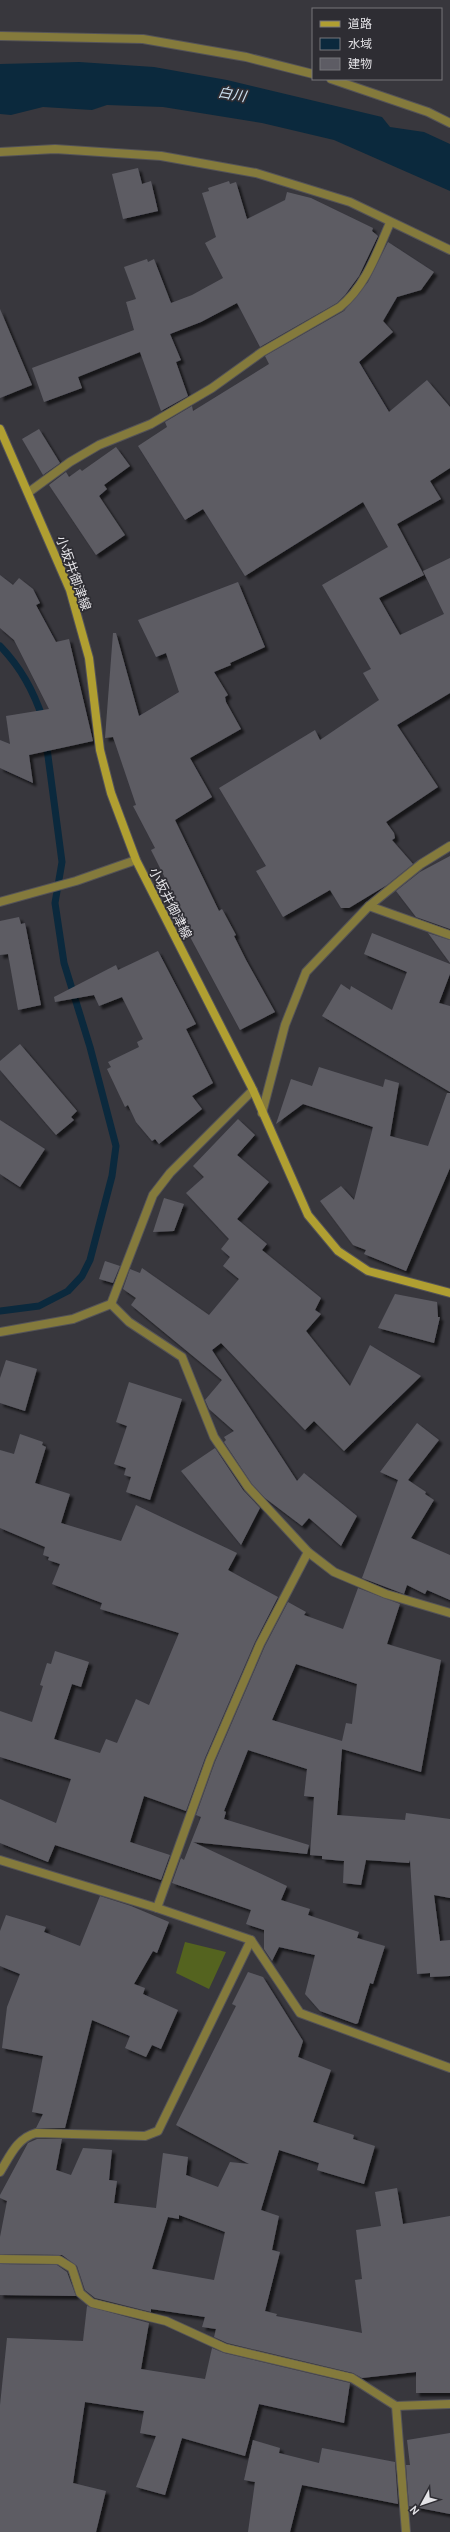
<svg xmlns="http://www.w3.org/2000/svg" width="450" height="2532" font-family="Cabin,'Noto Sans JP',sans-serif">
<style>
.green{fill:#54631f}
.water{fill:#0b293d}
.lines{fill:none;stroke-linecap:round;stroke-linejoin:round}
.stream{stroke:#0b293d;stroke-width:7}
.building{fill:#5d5c64;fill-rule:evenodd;filter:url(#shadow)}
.street-casing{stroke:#545358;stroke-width:10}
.secondary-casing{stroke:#545358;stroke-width:10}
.street{stroke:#847a3c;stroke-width:8}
.secondary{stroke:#b09f31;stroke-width:8}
.labels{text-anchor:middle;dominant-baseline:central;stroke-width:3.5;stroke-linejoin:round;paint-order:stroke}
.street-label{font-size:13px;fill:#e4e3e7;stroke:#2e2d33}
.water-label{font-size:14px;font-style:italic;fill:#cee3f3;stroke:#2e2d33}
</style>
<defs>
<filter id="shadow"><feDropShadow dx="3.5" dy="3.5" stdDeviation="1" flood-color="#0009"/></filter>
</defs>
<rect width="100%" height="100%" fill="#38373d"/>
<!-- green -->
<polygon class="green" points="185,1942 226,1952 209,1989 176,1973"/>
<!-- water -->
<polygon class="water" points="79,62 154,67 227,80 382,117 390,127 424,132 450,144 450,191 334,140 262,123 163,107 107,105 92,110 43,107 11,115 0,114 0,64"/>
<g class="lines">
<!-- stream -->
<g class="stream">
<path d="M 0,646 C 21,668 33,690 43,719"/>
<polyline points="0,1311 39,1306 68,1291 82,1276 90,1260 112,1176 116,1146 90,1047 64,963 55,903 62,862 46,741"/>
</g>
</g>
<!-- building -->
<g class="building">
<polygon points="138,168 142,184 151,181 158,211 123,219 112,174"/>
<polygon points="229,181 230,184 236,182 247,219 285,200 287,192 311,198 373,228 372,231 378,236 359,276 345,295 337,303 260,347 237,303 201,322 170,334 181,360 176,362 188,396 161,411 140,352 78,377 82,388 44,402 32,368 134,330 126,302 136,299 124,267 147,259 148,262 154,259 171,303 192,295 223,278 205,243 216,237 202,193 209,191 208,188"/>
<polygon points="388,242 434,272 421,290 397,297 383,321 393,332 359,362 389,412 427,380 450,407 450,468 430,481 441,499 397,524 424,575 379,598 400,635 444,614 423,571 450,558 450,693 397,725 438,787 386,822 394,833 395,838 392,840 413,864 387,885 349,908 341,908 330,890 283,917 256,871 266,866 219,788 315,730 320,740 379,700 363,673 371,669 322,585 388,547 363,502 245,576 203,509 185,520 138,446 167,427 165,422 192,406 193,411 269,364 265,356 344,311 368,282"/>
<polygon points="0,309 32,385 0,398"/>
<polygon points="39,429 60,463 43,475 22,439"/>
<polygon points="116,447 130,466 104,485 107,489 99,496 125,535 96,555 49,485 66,472 69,477 80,469 82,471"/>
<polygon points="0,575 13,585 19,578 33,589 40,603 36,605 56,642 69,639 93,741 29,755 33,783 0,768 0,740 10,744 6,716 49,709 14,640 0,628"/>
<polygon points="238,582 265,647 230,663 231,665 214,672 228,695 225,697 226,702 241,729 190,758 212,797 175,820 219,911 222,909 236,935 234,936 246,960 275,1012 240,1030 189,935 186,928 189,926 151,850 155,848 133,806 136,805 113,737 105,738 113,633 116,633 139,716 179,692 166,653 156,657 138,620"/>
<polygon points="450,856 450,929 416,917 396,891 420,872"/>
<polygon points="19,917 21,924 25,923 41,1005 18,1010 8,954 0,955 0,921"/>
<polygon points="372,933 450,964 450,974 439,1003 450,1006 450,1092 322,1016 341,984 350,990 351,986 392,1010 407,972 364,954"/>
<polygon points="428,933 450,940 450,963"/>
<polygon points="158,951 196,1024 186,1029 213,1083 192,1096 202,1109 159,1144 155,1139 152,1141 136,1122 128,1105 125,1107 107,1069 111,1067 108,1062 139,1047 137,1042 143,1039 122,997 99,1006 94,995 55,1002 54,997 116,965 118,970"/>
<polygon points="20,1044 77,1111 71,1117 74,1120 56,1135 0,1070 0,1061"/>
<polygon points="319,1067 383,1087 385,1079 399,1083 390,1136 428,1146 447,1093 450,1093 450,1168 406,1271 364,1254 366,1250 353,1245 320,1201 341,1186 354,1200 373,1127 303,1104 276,1124 291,1079 312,1086"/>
<polygon points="238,1119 255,1135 237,1155 269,1182 237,1219 267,1244 262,1250 321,1298 315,1310 321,1314 306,1331 350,1386 370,1345 421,1376 344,1451 314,1421 305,1430 221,1343 212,1350 297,1481 304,1473 357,1516 341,1546 309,1518 302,1526 265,1498 252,1484 224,1442 226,1440 224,1437 234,1431 209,1409 205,1400 222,1380 131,1305 136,1298 123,1289 130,1269 140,1273 142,1268 209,1315 239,1279 223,1266 230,1257 221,1249 229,1239 186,1193 204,1177 193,1166"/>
<polygon points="0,1120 45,1149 20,1187 0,1174"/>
<polygon points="164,1198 184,1204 174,1231 153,1232"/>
<polygon points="105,1261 120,1266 113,1283 99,1279"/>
<polygon points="395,1294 437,1302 438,1317 440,1317 434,1343 378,1328"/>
<polygon points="6,1360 37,1369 25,1411 0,1403 0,1378"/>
<polygon points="129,1382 182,1399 150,1500 126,1492 131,1477 124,1475 126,1468 114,1464 127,1426 116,1422"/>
<polygon points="417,1423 439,1440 408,1480 426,1492 425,1494 434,1500 411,1538 450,1555 450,1600 427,1590 425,1594 407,1585 404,1594 362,1578 398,1480 380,1472"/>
<polygon points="20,1434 43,1442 42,1445 46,1447 35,1483 70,1494 61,1523 121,1541 136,1505 237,1553 228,1570 278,1597 255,1642 205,1758 186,1811 144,1796 130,1842 170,1855 161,1880 55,1845 48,1862 0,1843 0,1799 56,1823 71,1779 0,1757 0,1711 32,1722 43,1686 40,1685 47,1663 51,1664 55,1651 89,1662 81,1687 72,1684 54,1739 100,1753 106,1739 117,1743 136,1699 149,1705 179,1633 100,1609 102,1603 52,1584 60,1564 48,1560 49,1557 43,1555 45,1547 0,1528 0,1450 14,1454"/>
<polygon points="215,1448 243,1490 260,1508 241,1545 181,1471"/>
<path d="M 358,1588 L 400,1604 L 387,1644 L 441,1660 L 421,1772 L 342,1749 L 337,1815 L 405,1820 L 406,1813 L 450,1819 L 450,1898 L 434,1895 L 440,1941 L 450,1940 L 450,1976 L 430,1977 L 430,1973 L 417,1974 L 410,1860 L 409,1863 L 366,1860 L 361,1885 L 343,1883 L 344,1861 L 322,1859 L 322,1856 L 310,1855 L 314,1797 L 304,1796 L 307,1769 L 248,1750 L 224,1811 L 226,1812 L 224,1819 L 309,1845 L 307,1854 L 193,1842 L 287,1886 L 281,1900 L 310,1909 L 308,1915 L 359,1932 L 357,1938 L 385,1946 L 373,1984 L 370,1983 L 358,2023 L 356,2024 L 320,2011 L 305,1994 L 315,1955 L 279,1947 L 272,1961 L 264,1949 L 264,1930 L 246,1924 L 251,1910 L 172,1883 L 181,1858 L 184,1860 L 201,1817 L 196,1815 L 215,1762 L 265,1646 L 288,1602 L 306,1612 L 304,1615 L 343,1629 ZM 296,1664 L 357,1684 L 352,1724 L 346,1723 L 342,1741 L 272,1720 Z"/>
<polygon points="100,1896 131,1906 169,1922 157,1953 153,1951 134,1984 145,1988 143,1994 178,2010 161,2049 152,2045 146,2057 125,2048 130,2036 92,2020 65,2128 36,2128 43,2114 32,2112 43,2056 2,2048 7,2007 20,1974 0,1966 0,1931 6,1915 46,1927 44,1932 80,1946"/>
<path d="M 248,1972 L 263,1977 L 303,2041 L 298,2057 L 331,2070 L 313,2122 L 354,2135 L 353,2139 L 375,2146 L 364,2184 L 317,2170 L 319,2163 L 279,2150 L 261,2210 L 279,2216 L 272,2250 L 280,2252 L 265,2311 L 277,2314 L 276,2316 L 362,2333 L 355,2280 L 362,2279 L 356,2230 L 381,2226 L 375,2192 L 397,2188 L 403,2224 L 450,2216 L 450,2393 L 416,2393 L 416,2372 L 362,2378 L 353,2373 L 227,2343 L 214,2337 L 216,2329 L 202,2327 L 205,2317 L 151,2309 L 151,2312 L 95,2298 L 85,2290 L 77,2266 L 62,2255 L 0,2254 L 0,2237 L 7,2201 L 0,2198 L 0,2195 L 28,2143 L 37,2139 L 62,2139 L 56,2170 L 71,2175 L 83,2148 L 112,2150 L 109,2180 L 117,2181 L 114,2203 L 156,2208 L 163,2153 L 188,2157 L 186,2175 L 218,2187 L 230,2162 L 249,2164 L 176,2125 L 236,2006 L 232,2004 ZM 179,2215 L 225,2232 L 214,2280 L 152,2269 L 168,2217 L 179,2219 Z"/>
<polygon points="0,2264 57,2265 67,2272 76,2296 0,2295"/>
<polygon points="87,2306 149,2323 141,2369 205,2379 212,2348 224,2353 350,2383 344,2423 259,2404 245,2456 182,2438 165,2495 136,2487 156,2436 140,2433 144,2411 85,2402 73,2483 106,2491 96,2532 0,2532 0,2405 7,2338 83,2341"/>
<polygon points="450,2433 450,2514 409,2506 406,2465 410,2465 407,2440"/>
<polygon points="253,2440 280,2448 279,2453 319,2463 322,2448 395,2462 398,2504 302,2485 290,2532 248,2532 255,2482 244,2480"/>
</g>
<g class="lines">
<!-- street casing -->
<g class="street-casing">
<g id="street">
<polyline points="0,36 143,39 246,57 313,74"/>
<polyline points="331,79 428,112 450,123"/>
<polyline points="0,152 55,149 161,156 256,173 350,202 450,250"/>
<path d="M 29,492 L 70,462 L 99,445 L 151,424 L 212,388 L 262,352 L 340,307 C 366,286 377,252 390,223"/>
<polyline points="0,902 76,881 136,860"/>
<polyline points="369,906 450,935"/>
<polyline points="262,1113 285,1025 306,972 369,906 421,864 450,846"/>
<polyline points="111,1304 129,1322 182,1357 214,1437 248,1487 308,1552 334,1572 386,1594 450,1613"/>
<polyline points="0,1332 73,1319 111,1304 153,1195 170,1173 253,1090"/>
<polyline points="0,1860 157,1908 251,1940 300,2013 450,2068"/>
<polyline points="157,1908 210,1760 260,1644 308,1552"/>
<path d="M 0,2172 C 10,2156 17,2138 36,2133 L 145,2136 L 158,2131 L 251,1940"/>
<polyline points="0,2259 59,2260 72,2268 80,2293 92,2303 166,2321 225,2348 352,2378 396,2406 450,2404"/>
<polyline points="396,2406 406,2532"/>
</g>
</g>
<!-- secondary casing -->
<g class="secondary-casing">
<polyline id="secondary" points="0,429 70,590 89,658 100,750 111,793 136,860 253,1090 308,1215 338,1251 368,1271 450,1293"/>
</g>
<!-- street -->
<use href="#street" class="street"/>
<!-- secondary -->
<use href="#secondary" class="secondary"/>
</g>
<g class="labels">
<!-- street labels -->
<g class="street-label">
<text transform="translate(74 573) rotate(70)">小坂井御津線</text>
<text transform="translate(171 903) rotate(63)">小坂井御津線</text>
</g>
<!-- water labels -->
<g class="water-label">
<text transform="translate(232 94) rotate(10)">白川</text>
</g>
</g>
<!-- legend -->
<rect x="312" y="8" width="130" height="72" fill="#2e2d33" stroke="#77767b"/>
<rect x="320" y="21" width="20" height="6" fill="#b09f31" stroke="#77767b"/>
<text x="348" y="28" font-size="12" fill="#e4e3e7">道路</text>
<rect x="320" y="38" width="20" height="12" fill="#0b293d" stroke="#77767b"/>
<text x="348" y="48" font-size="12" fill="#e4e3e7">水域</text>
<rect x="320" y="58" width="20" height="12" fill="#5d5c64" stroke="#77767b"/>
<text x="348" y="68" font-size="12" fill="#e4e3e7">建物</text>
<!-- north arrow -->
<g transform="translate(422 2504) rotate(230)" stroke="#2e2d33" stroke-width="3" paint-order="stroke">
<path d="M0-3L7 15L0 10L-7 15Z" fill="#e4e3e7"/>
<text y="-6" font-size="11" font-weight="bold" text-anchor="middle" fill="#e4e3e7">N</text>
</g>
</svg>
